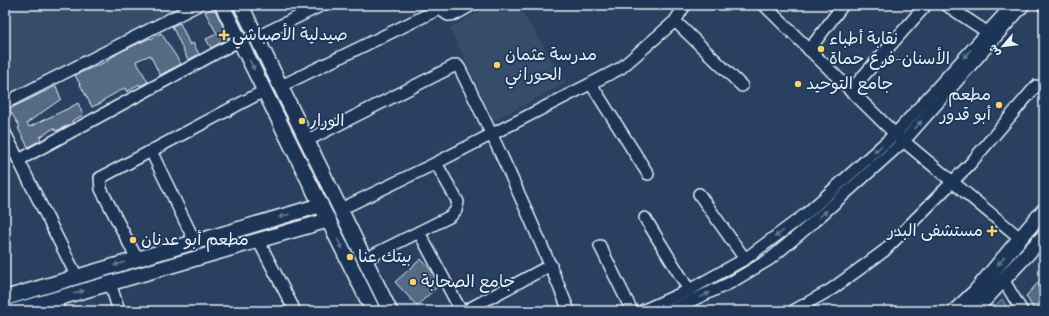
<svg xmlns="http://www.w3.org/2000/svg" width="1049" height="316" viewBox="0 0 1049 316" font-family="'Indie Flower','Playpen Sans Arabic',sans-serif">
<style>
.built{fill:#364d6b}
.grass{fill:url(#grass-tufts);stroke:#94a4b6}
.building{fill:#556a83;stroke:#e8f1f8}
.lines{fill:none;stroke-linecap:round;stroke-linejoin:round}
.minor-casing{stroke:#e8f1f8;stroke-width:14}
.major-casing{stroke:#e8f1f8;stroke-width:17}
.minor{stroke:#1d3557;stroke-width:11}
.major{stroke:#1d3557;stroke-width:14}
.oneway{fill:#64778f}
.poi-dot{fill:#ffd166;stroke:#1d3557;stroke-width:1.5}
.labels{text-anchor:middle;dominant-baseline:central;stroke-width:3.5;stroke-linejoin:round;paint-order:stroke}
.poi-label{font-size:17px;fill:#e8f1f8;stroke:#1d3557;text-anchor:start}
</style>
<defs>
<pattern id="grass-tufts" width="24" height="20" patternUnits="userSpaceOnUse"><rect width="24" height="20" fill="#415774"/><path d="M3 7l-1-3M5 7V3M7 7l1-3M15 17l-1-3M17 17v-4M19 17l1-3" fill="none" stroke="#5c7089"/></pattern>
</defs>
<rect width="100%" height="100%" fill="#294061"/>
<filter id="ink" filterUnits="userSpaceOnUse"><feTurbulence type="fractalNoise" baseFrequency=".025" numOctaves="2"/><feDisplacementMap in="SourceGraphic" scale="8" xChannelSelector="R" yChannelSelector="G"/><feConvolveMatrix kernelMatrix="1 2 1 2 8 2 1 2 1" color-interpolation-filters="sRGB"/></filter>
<g filter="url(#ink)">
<g class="built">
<path d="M5,5H174L176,9L5,96Z"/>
<path d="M492,5H518L566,83L494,121L450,28Z"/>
</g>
<path class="grass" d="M1002,299L1009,311H990Z"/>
<g class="building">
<path d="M214,8L229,38L211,48L206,39L217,34L205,12Z"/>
<path d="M180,23L190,45L193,43L199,54L188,60L172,26Z"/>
<path d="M161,33L181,64L160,75L150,55L136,61L148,82L140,86L139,84L127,92L125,88L103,100V102L92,107L75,75L110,60L109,59L120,52L150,38L151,39Z"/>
<path d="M56,86L61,99L27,123L29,127L69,108L78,103L83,115L72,121L73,123L56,131L54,128L40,137L41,140L28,147L18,128L20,127L9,109Z"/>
<path d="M421,259L432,271L439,285L417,306L395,282Z"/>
<path d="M1044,276V311H1035L1026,296Z"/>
</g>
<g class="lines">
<defs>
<g id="minor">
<path d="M437,5L439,9L448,15L456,14L472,5"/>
<path d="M764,5L895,134L1020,238"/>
<path d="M946,5L987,32"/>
<path d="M1043,5L1044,6"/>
<path d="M675,21L742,86"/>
<path d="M257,37L322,5"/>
<path d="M809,50L843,5"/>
<path d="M591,84L648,174"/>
<path d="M281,86L439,9"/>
<path d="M850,91L926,5"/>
<path d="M5,103L198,5"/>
<path d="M5,133L77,277"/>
<path d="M308,140L454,66L457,65L460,69C499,148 536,229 569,311"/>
<path d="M151,151L195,242"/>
<path d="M19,160L240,40"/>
<path d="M699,194L745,259"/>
<path d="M341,209L436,163L621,68L675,21L685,5"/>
<path d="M645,218L689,290"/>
<path d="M419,232L461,311"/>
<path d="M258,240L295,311"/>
<path d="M600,246L632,311"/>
<path d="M137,259L101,189L100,178L264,91"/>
<path d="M365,259L451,216L456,210L458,202L436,163"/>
<path d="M1004,281L1022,311"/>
<path d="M110,283L119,311"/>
<path d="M56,299L59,311"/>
<path d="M465,311L551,265"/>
<path d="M642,311L689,290L745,259L807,213L895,134L1012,5"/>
<path d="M669,311L730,283L770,259L809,226L904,141L1024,5"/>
<path d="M793,311L832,289L884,251L970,164L1036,86"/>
</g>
<g id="major">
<path d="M222,5L373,311"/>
<path d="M241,5L390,311"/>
<path d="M5,298L321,205"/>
<path d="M14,311L329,220"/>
<path d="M955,311L975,292L1044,210"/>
<path d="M974,311L1044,236"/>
</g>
</defs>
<use href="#minor" class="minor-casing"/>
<use href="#major" class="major-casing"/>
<use href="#minor" class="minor"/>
<use href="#major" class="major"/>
</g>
<defs><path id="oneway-solid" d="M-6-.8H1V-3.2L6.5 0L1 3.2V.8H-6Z"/></defs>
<g class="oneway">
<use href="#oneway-solid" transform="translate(967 54) rotate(132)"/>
<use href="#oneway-solid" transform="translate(252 65) rotate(64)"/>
<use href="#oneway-solid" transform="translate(918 125) rotate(-49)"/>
<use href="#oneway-solid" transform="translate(878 149) rotate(138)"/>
<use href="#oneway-solid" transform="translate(823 214) rotate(-41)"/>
<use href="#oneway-solid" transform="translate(284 216) rotate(164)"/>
<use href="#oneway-solid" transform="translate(779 234) rotate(144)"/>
<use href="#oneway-solid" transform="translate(340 244) rotate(64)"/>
<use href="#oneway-solid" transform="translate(1001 261) rotate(130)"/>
<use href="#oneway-solid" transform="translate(119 264) rotate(164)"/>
<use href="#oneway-solid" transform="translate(79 292) rotate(-16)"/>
<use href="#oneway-solid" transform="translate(705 295) rotate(-26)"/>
</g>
</g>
<g class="poi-dot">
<path d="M222 29h4v4h4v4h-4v4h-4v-4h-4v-4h4z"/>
<circle cx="821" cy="49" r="4"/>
<circle cx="497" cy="65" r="4"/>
<circle cx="798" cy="84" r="4"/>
<circle cx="999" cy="105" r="4"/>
<circle cx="302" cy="121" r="4"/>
<path d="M990 225h4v4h4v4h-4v4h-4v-4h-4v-4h4z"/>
<circle cx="133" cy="240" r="4"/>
<circle cx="350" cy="257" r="4"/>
<circle cx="413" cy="282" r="4"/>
</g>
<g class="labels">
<g class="poi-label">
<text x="232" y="35">صيدلية الأصباشي</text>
<text x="829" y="39">نقابة أطباء<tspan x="829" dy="20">الأسنان-فرع حماة</tspan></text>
<text x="505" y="55">مدرسة عثمان<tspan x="505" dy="20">الحوراني</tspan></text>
<text x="806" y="84">جامع التوحيد</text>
<text x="991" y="95" text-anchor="end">مطعم<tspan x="991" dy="20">أبو قدور</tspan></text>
<text x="310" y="121">الورار</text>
<text x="983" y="231" text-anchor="end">مستشفى البدر</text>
<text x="141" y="240">مطعم أبو عدنان</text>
<text x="358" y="257">بيتك عنا</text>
<text x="421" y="282">جامع الصحابة</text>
</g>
</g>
<rect width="1049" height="316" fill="none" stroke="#1d3557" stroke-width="20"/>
<rect x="10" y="10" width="1029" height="296" fill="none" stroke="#e8f1f8" stroke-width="1.5" filter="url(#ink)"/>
<g transform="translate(1003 46) rotate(242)" stroke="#1d3557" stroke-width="3" paint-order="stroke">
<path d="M0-3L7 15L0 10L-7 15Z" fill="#e8f1f8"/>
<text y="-6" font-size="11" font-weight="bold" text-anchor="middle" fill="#e8f1f8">ش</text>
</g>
</svg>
